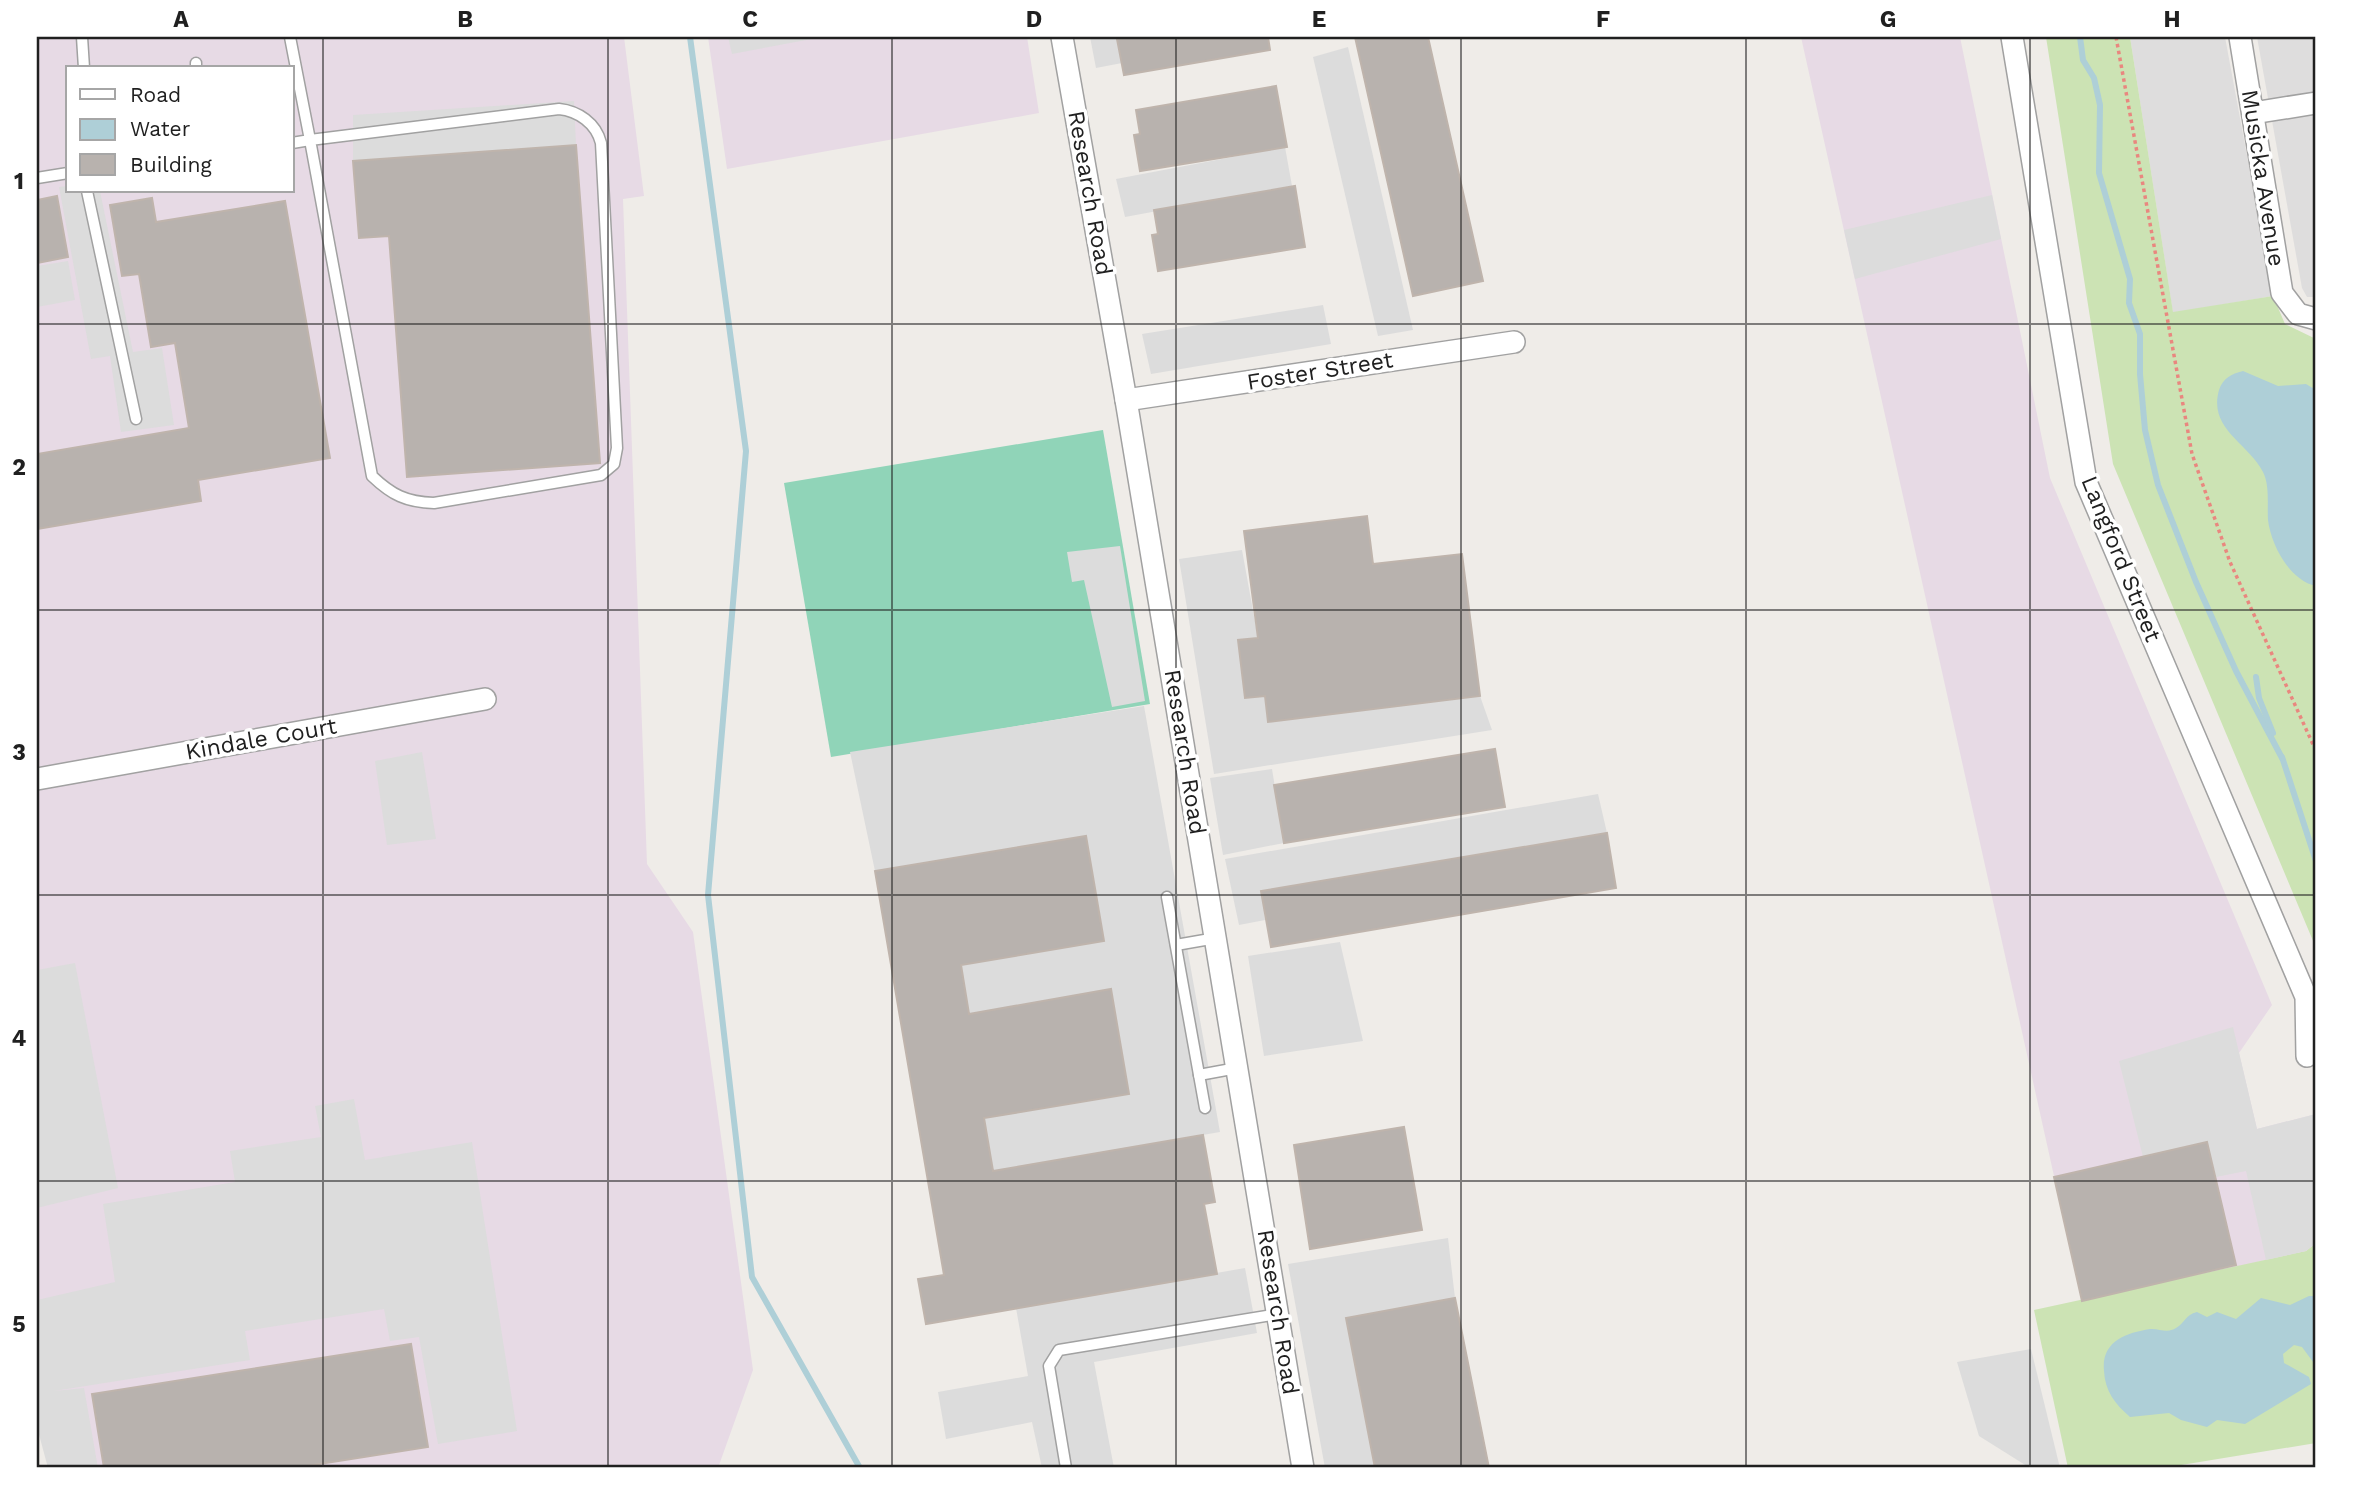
<svg xmlns="http://www.w3.org/2000/svg" width="2353" height="1505" viewBox="0 0 2353 1505" font-family="'Work Sans',sans-serif">
<style>
.residential{fill:#dedddd}
.industrial{fill:#e7dae5;fill-rule:evenodd}
.grass{fill:#cce3b4}
.pitch{fill:#90d4b8}
.parking{fill:#dcdcdc}
.water{fill:#aecfd7}
.lines{fill:none;stroke-linecap:round;stroke-linejoin:round}
.stream{stroke:#aecfd7;stroke-width:6}
.building{fill:#b8b2ae;stroke:#bfb4ac;stroke-width:2}
.service-casing{stroke:#a1a1a1;stroke-width:13}
.minor-casing{stroke:#a1a1a1;stroke-width:24}
.path{stroke:#e9877f;stroke-width:3.5;stroke-dasharray:3.5 3.5;stroke-linecap:butt}
.service{stroke:#fff;stroke-width:10}
.minor{stroke:#fff;stroke-width:21}
.grid{fill:none;stroke:#202020;stroke-width:2;stroke-opacity:0.55}
.labels{text-anchor:middle;dominant-baseline:central;stroke-width:7;stroke-linejoin:round;paint-order:stroke}
.street-label{font-size:23px;fill:#202020;stroke:#fff}
.neatline{fill:none;stroke:#202020;stroke-width:2.5}
.grid-label{font-size:23px;text-anchor:middle;font-weight:bold;fill:#202020}
</style>
<rect width="100%" height="100%" fill="#efece8"/>
<g class="residential">
<path d="M2130,37H2225L2273,296L2173,313Z"/>
<path d="M2257,37H2316V297H2307L2302,288Z"/>
</g>
<g class="industrial">
<path d="M37,37H624L644,196L623,199L647,864L693,932L753,1370L718,1468H65L37,1339ZM68,68H292V191H68Z"/>
<path d="M708,37H1027L1039,113L727,169Z"/>
<path d="M1801,37H1960L2050,478L2272,1005L2239,1053L2257,1129L2316,1114V1243L2306,1251L2082,1302Z"/>
</g>
<g class="grass">
<path d="M2046,37H2130L2173,312L2273,296L2285,324L2316,339V948L2113,464Z"/>
<path d="M2316,1243V1443L2163,1468H2068L2034,1310L2306,1251Z"/>
</g>
<path class="pitch" d="M1103,430L1150,704L831,757L784,483Z"/>
<g class="parking">
<path d="M728,37H817V38L732,54Z"/>
<path d="M1090,37H1123L1117,39L1122,63L1096,68Z"/>
<path d="M1348,47L1413,330L1378,336L1313,57Z"/>
<path d="M574,101L576,145L353,161V115Z"/>
<path d="M1285,147L1292,186L1125,217L1116,179Z"/>
<path d="M68,186V191H100L133,352L162,348L174,425L121,432L110,356L91,359L59,187Z"/>
<path d="M1992,195L2001,239L1855,279L1844,230Z"/>
<path d="M68,261L75,300L37,307V266Z"/>
<path d="M1323,305L1331,344L1151,374L1142,334Z"/>
<path d="M1120,546L1145,701L1112,707L1084,580L1072,582L1067,552Z"/>
<path d="M1242,550L1258,638L1238,641L1245,698L1265,696L1268,721L1480,696L1492,730L1214,774L1179,559Z"/>
<path d="M1144,706L1220,1132L993,1171L984,1118L1129,1094L1111,990L969,1014L961,965L875,871L850,752Z"/>
<path d="M422,752L436,839L387,845L375,761Z"/>
<path d="M1272,769L1284,843L1223,855L1210,778Z"/>
<path d="M1598,794L1607,833L1262,891L1265,920L1239,925L1225,859Z"/>
<path d="M1340,942L1363,1041L1264,1056L1248,956Z"/>
<path d="M75,963L118,1188L37,1208V970Z"/>
<path d="M2233,1027L2257,1129L2316,1114V1243L2306,1251L2266,1260L2246,1171L2216,1177L2207,1142L2143,1157L2119,1061Z"/>
<path d="M354,1099L365,1160L472,1142L517,1431L438,1444L419,1337L390,1341L384,1309L245,1331L250,1360L54,1391L84,1388L98,1468H48L37,1427V1300L115,1282L103,1204L235,1182L230,1151L321,1137L315,1106Z"/>
<path d="M1448,1238L1455,1298L1346,1319L1375,1468H1325L1288,1264Z"/>
<path d="M1245,1268L1257,1333L1094,1362L1114,1468H1042L1032,1422L946,1439L938,1392L1028,1376L1016,1308Z"/>
<path d="M2031,1349L2060,1468H2030L1979,1436L1957,1362Z"/>
</g>
<g class="water">
<path d="M2243,371L2278,386L2306,384L2316,390V586C2290,581 2271,545 2268,520C2267,505 2270,486 2263,472C2248,443 2208,429 2219,390C2223,378 2231,374 2243,371Z"/>
<path d="M2309,1296H2316V1366L2302,1347L2294,1345L2283,1354L2284,1363L2309,1377L2311,1384L2245,1424L2217,1420L2207,1427L2181,1420L2169,1413L2130,1417C2115,1404 2105,1391 2104,1371C2101,1342 2125,1333 2150,1329C2159,1328 2167,1334 2176,1328C2185,1323 2185,1315 2197,1312L2207,1317L2217,1312L2236,1319L2261,1298L2290,1305Z"/>
</g>
<g class="lines">
<g class="stream">
<path d="M690,37L746,451L708,895L752,1277L860,1468"/>
<path d="M2080,37L2083,60L2094,78L2100,105L2099,173L2130,279L2129,303L2140,334V374L2145,430L2158,485L2196,582L2236,671L2282,758"/>
<path d="M2256,677L2259,698L2273,733"/>
<path d="M2282,757L2316,861"/>
</g>
</g>
<g class="building">
<path d="M1128,37H1268L1270,50L1124,75L1117,39Z"/>
<path d="M1355,37H1428L1483,281L1413,296Z"/>
<path d="M1276,86L1287,147L1140,171L1134,135L1140,134L1136,110Z"/>
<path d="M576,145L600,463L407,477L389,236L359,238L353,161Z"/>
<path d="M1295,186L1305,247L1158,271L1152,235L1158,234L1154,210Z"/>
<path d="M57,196L68,257L37,263V200Z"/>
<path d="M152,198L156,222L285,201L330,458L198,480L201,501L37,529V454L189,428L175,343L151,347L139,274L122,276L110,205Z"/>
<path d="M1367,516L1373,564L1462,554L1480,696L1268,722L1265,696L1245,698L1238,640L1258,638L1244,531Z"/>
<path d="M1495,749L1505,807L1284,843L1274,785Z"/>
<path d="M1607,833L1616,888L1271,947L1261,891Z"/>
<path d="M1086,836L1104,941L961,965L969,1014L1111,989L1129,1094L984,1118L993,1171L1203,1135L1215,1202L1204,1204L1217,1274L926,1324L918,1279L944,1275L875,871Z"/>
<path d="M1404,1127L1422,1230L1310,1249L1294,1145Z"/>
<path d="M2207,1142L2236,1265L2082,1301L2054,1177Z"/>
<path d="M1455,1298L1489,1468H1375L1346,1318Z"/>
<path d="M411,1344L428,1447L294,1468H104L92,1394Z"/>
</g>
<g class="lines">
<defs>
<g id="service">
<path d="M82,37L84,68"/>
<path d="M290,37L310,140L292,143"/>
<path d="M196,63V68"/>
<path d="M559,109C578,111 596,123 601,143L617,448L614,464L601,475L434,503C406,502 392,495 372,476L310,140Z"/>
<path d="M37,178L68,173"/>
<path d="M87,191L136,419"/>
<path d="M1167,897L1205,1108"/>
<path d="M1176,945L1216,938"/>
<path d="M1199,1075L1237,1068"/>
<path d="M1066,1468L1049,1366L1059,1350L1278,1314"/>
</g>
<g id="minor">
<path d="M1062,37L1126,400L1303,1468"/>
<path d="M2012,37L2086,482L2306,997L2307,1056"/>
<path d="M2240,37L2282,293L2298,314L2316,319"/>
<path d="M2253,113L2316,103"/>
<path d="M1126,400L1514,342"/>
<path d="M37,779L485,699"/>
</g>
</defs>
<use href="#service" class="service-casing"/>
<use href="#minor" class="minor-casing"/>
<path class="path" d="M2116,37L2192,454L2230,562L2316,751"/>
<use href="#service" class="service"/>
<use href="#minor" class="minor"/>
</g>
<path class="grid" d="M323,37V1468M608,37V1468M892,37V1468M1176,37V1468M1461,37V1468M1746,37V1468M2030,37V1468M37,324H2316M37,610H2316M37,895H2316M37,1181H2316"/>
<g class="labels">
<g class="street-label">
<text transform="translate(2263 178) rotate(81)">Musicka Avenue</text>
<text transform="translate(1090 193) rotate(80)">Research Road</text>
<text transform="translate(1320 371) rotate(-9)">Foster Street</text>
<text transform="translate(2121 559) rotate(68)">Langford Street</text>
<text transform="translate(261 739) rotate(-10)">Kindale Court</text>
<text transform="translate(1185 752) rotate(81)">Research Road</text>
<text transform="translate(1278 1312) rotate(81)">Research Road</text>
</g>
</g>
<rect width="2353" height="1505" fill="none" stroke="#ffffff" stroke-width="77"/>
<rect x="66" y="66" width="228" height="126" fill="#ffffff" stroke="#a6a6a6" stroke-width="2"/>
<rect x="80" y="89" width="35" height="10" fill="#ffffff" stroke="#a6a6a6" stroke-width="2"/>
<text x="130" y="102" font-size="21" fill="#202020">Road</text>
<rect x="80" y="119" width="35" height="21" fill="#aecfd7" stroke="#a6a6a6" stroke-width="2"/>
<text x="130" y="136" font-size="21" fill="#202020">Water</text>
<rect x="80" y="154" width="35" height="21" fill="#b8b2ae" stroke="#a6a6a6" stroke-width="2"/>
<text x="130" y="172" font-size="21" fill="#202020">Building</text>
<rect x="38" y="38" width="2276" height="1428" class="neatline"/>
<g class="grid-label">
<text x="181" y="27">A</text>
<text x="465" y="27">B</text>
<text x="750" y="27">C</text>
<text x="1034" y="27">D</text>
<text x="1319" y="27">E</text>
<text x="1603" y="27">F</text>
<text x="1888" y="27">G</text>
<text x="2172" y="27">H</text>
<text x="19" y="189">1</text>
<text x="19" y="475">2</text>
<text x="19" y="760">3</text>
<text x="19" y="1046">4</text>
<text x="19" y="1332">5</text>
</g>
</svg>
